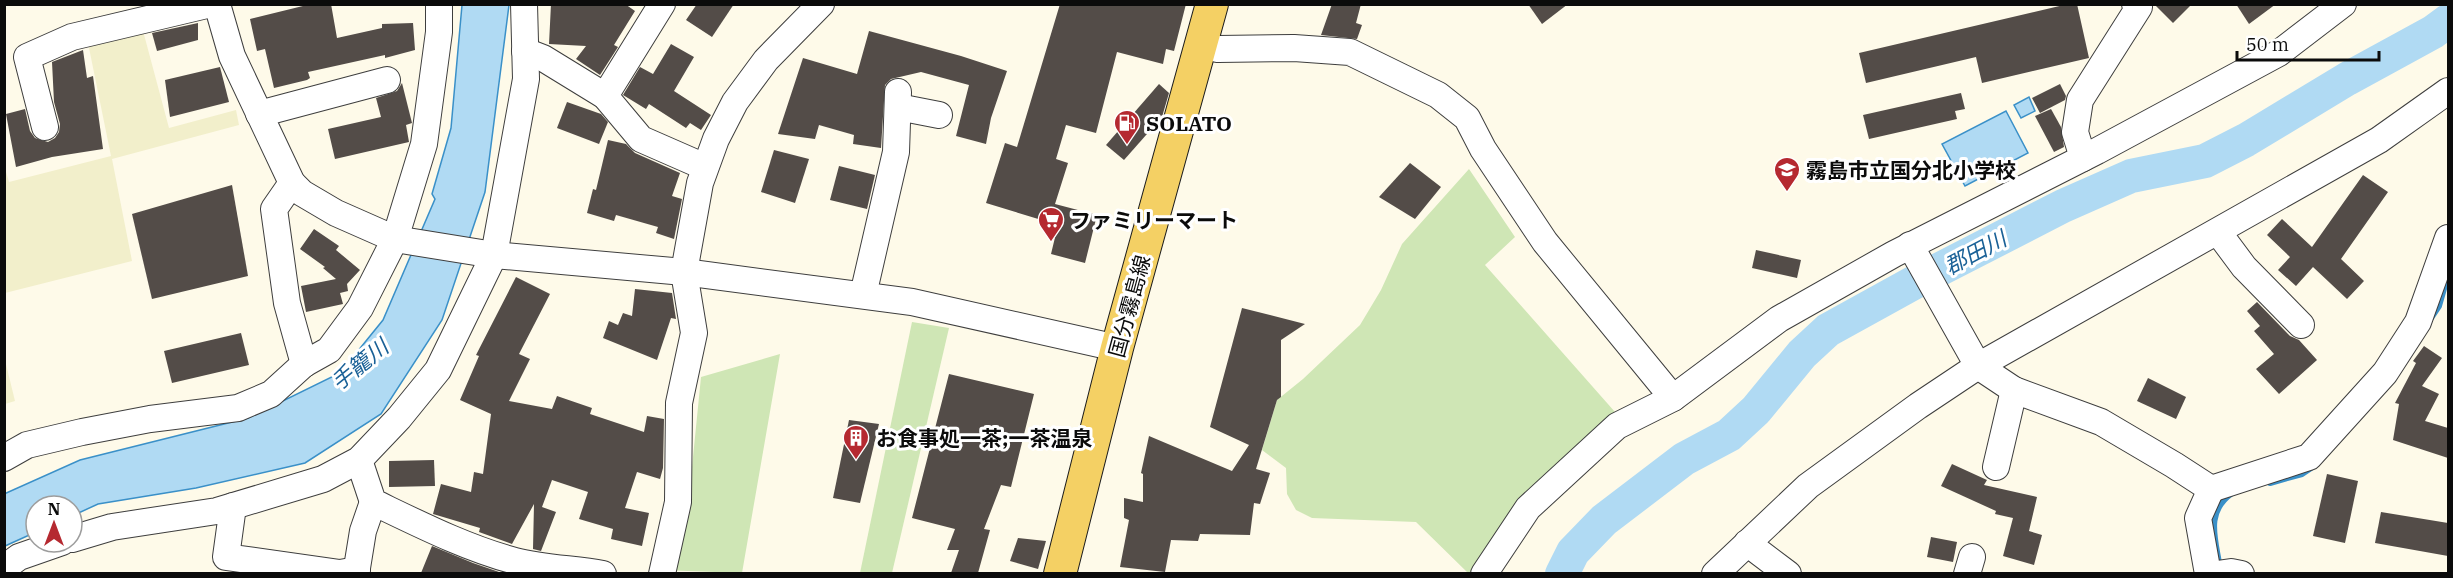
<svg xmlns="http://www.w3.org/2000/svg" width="2453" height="578" viewBox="0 0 2453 578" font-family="'IBM Plex Serif','Noto Sans JP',serif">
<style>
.farmland{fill:#f2efcb}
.green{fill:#cfe6b5}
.water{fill:#b0daf3;stroke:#3a90c8;stroke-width:1.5}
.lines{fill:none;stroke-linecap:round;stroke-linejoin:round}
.stream{stroke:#3a90c8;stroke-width:6}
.river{stroke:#b0daf3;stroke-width:34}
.building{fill:#534c48}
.minor-casing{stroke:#3e3e3e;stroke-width:28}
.major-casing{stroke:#1c1c1c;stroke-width:34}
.minor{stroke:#fff;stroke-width:26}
.major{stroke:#f4d064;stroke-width:32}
.labels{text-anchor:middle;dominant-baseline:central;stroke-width:6;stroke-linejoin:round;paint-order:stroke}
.poi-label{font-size:21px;font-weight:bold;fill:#0b0b0b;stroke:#fff;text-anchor:start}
.street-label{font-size:21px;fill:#0b0b0b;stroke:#fff}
.water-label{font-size:22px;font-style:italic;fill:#1a6197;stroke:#fff}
</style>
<rect width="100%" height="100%" fill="#fefae9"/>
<g class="farmland">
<path d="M142,27L169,128L236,110L239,125L112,159L132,261L5,293L4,165L9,182L111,156L88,43Z"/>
<path d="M4,356L15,401L5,404H4Z"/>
</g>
<g class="green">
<path d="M1469,169L1515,237L1485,265L1615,412L1518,502L1472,573H1468L1416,522L1312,518L1296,510L1287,494L1286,468L1262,450L1277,400L1303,379L1360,325L1381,290L1402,244Z"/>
<path d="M912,322L949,328L892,573H860Z"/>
<path d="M780,354L742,573L661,570L688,507L701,377Z"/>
</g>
<g class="water">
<path d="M462,5H509L485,192L442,320L381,414L305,463L196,488L98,504L72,516V506H36V532L5,546L4,494L80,460L248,418L340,373L383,320L435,199L432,194L451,128Z"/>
<path d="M2029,97L2035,111L2021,118L2014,105Z"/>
<path d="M2006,111L2028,153L1965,186L1942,144Z"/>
</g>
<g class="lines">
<g class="stream">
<path d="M2431,318L2439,306L2448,275"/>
<path d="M2270,483L2302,474L2311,468"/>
<path d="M2220,569C2216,540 2204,513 2232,493"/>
</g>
<path class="river" d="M1562,574L1573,552L1604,520L1684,459L1729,435L1756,410L1802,354L1828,330L1915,282L2063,206L2131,176L2205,161L2246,140L2347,79L2433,32L2448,21"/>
</g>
<g class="building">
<path d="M311,4H331L337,38L382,28V24L413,23L415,50L385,58V55L308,72L310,78L307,80L274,88L265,49L257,51L250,19Z"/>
<path d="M551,4H625L635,11L614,45L618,47L600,75L576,59L586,46L549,44Z"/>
<path d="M697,4H734L712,37L686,20Z"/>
<path d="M1060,4H1186L1174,51L1166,49L1163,64L1117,52L1096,133L1066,125L1056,159L1068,163L1055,204L1097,215L1085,263L1051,254L1058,225L986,203L1005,143L1017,147Z"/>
<path d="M1332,4H1361L1356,23L1362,25L1357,39L1321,35Z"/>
<path d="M1528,4H1568L1542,24Z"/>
<path d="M2068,4H2077L2089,58L1982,83L1976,57L1866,83L1859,53Z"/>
<path d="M2154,4H2192L2173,23Z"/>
<path d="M2236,4H2276L2249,24Z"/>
<path d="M198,23V40L157,51L152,33Z"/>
<path d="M869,31L961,56L1007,71L991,118L986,144L956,136L969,85L921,72L891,79L885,85L881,148L853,144L854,135L819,125L815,139L778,134L803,58L857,74Z"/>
<path d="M671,44L694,57L674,91L711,115L701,130L690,123L686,128L649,104L646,109L623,95L640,67L653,74Z"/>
<path d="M83,50L87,78L93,76L103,149L52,157L16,167L6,114L25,109L30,131L35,138L48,142L55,138L59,132L60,124L54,102L52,62Z"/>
<path d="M220,67L229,102L170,117L165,80Z"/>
<path d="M402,83L412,123L406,125L409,142L335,159L328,129L381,117L376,98L397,91Z"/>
<path d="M1159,84L1169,93L1162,117L1124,160L1106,145Z"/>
<path d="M2060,84L2066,96L2065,100L2040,113L2032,98Z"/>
<path d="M1961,93L1965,109L1955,111L1957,119L1869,139L1863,115Z"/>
<path d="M567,102L601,114L608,122L599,144L557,128Z"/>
<path d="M2051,109L2061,127L2064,147L2054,152L2035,116Z"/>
<path d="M608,140L626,144L635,153L680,173L672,196L682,199L674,239L656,233L658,227L616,215L614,221L587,213L593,189L596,190Z"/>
<path d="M774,150L809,159L795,203L761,192Z"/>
<path d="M1410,163L1441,187L1415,219L1379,197Z"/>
<path d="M839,166L875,175L867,209L830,200Z"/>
<path d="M2363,175L2388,192L2341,259L2364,281L2347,299L2313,267L2296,286L2278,270L2290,257L2267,235L2282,219L2312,247Z"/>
<path d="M232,185L248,276L152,299L132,214Z"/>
<path d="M314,229L339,246L336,250L360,270L347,284L348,291L340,293L343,304L306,312L301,286L336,279L323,268L325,267L300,249Z"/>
<path d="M1756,250L1801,260L1797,278L1752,268Z"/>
<path d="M516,277L550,294L519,354L530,359L509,401L552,409L557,396L592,408L590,414L644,432L647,416L664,419L663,468L660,479L637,472L625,508L649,513L642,546L611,539L613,529L579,519L588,492L552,480L542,507L556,512L541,551L533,549L534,504L512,544L479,532L480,528L433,514L441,484L471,492L474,472L483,474L491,414L460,400L479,356L476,355Z"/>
<path d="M635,289L672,293L676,319L671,318L657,360L603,338L609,321L618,325L623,313L632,316Z"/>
<path d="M2257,302L2290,336L2299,340L2317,360L2279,394L2256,369L2274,354L2254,331L2260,326L2247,311Z"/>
<path d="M1242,308L1305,324L1281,340V397L1277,400L1256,469L1270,473L1260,504L1254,503L1250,535L1200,534L1198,541L1171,540L1165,572L1120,567L1129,520L1124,518V498L1143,502V474L1141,473L1149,436L1232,471L1249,445L1210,427Z"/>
<path d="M241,333L249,365L172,383L164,351Z"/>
<path d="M2424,346L2442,358L2422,386L2439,394L2425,421L2448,428V458L2393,440L2399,404L2395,403L2416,363L2413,361Z"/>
<path d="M949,374L1034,394L1011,487L1001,485L984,529L990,530L978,573H951L959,550H947L955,529L912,518Z"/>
<path d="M2148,378L2186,397L2176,419L2137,401Z"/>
<path d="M849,420L879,424L860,503L833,498Z"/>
<path d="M434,460L435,486L389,487V461Z"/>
<path d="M1952,464L1987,480L1984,485L2037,497L2029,531L2042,535L2034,565L2003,556L2013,518L1995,514L1996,511L1941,486Z"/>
<path d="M2327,474L2358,481L2345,543L2313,536Z"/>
<path d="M2381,512L2448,523V556L2375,543Z"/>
<path d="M1931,537L1957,542L1953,562L1927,557Z"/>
<path d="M1018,538L1046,541L1038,569L1010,561Z"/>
<path d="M432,546L473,563L502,573H421Z"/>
</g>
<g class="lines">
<defs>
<g id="minor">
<path d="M217,4L232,56L292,183L302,193L336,213L395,239L494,255L684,272L912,302L1117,348"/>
<path d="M1201,45L1218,49L1294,48L1350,52L1438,95L1467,118L1483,149L1545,242L1673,398"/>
<path d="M525,51L543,58L605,96L641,139L705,167"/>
<path d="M605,96L662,4"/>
<path d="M898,107L939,115"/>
<path d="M259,114L387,80"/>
<path d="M45,127L27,57L72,37L211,4"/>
<path d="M2083,158L2075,132L2080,100L2139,7L2135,4"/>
<path d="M292,183L274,209L287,303L304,364"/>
<path d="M2218,232L2244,267L2301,325"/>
<path d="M1910,245L1978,366L2014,390L2101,422L2174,465L2211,489L2198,518L2208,574"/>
<path d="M863,295L896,152L898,92"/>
<path d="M4,458L27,445L82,432L150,419L238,408L271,394L304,364L329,350L360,308L395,239L424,144L439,32V4"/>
<path d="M359,460L373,502C419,524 466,548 515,561C543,568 574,569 603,574"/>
<path d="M1996,467L2014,390"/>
<path d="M2211,489L2309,457L2385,373L2418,322L2448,238"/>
<path d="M233,506L226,557L340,573L357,570"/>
<path d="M72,539L112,527L217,511L323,479L359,460L399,418L438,370L494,255L526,79L524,4"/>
<path d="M1747,543L1788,574"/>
<path d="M4,568L19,557L62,542"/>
<path d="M356,574L363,531L373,502"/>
<path d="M662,574L678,502L679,403L694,333L684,272L700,183L716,139L735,102L766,60L821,4"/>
<path d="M1484,574L1528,508L1617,426L1673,398L1779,319L1894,254L2097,151L2279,53L2343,4"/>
<path d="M1715,574L1808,486L1918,406L1978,366L2379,140L2448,91"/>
<path d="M1967,574L1972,557"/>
<path d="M2217,574L2231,572L2241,574"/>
</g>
<path id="major" d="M1060,574L1117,348L1212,4"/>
</defs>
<use href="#minor" class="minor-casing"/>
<use href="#major" class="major-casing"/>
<use href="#minor" class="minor"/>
<use href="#major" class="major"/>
</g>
<defs>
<symbol id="fuel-pin" viewBox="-11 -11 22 30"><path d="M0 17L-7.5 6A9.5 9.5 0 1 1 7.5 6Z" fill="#b52930" stroke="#fff"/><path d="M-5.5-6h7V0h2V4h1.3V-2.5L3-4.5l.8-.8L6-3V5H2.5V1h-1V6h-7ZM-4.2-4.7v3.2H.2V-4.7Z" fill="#fff"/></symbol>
<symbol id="school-pin" viewBox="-11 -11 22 30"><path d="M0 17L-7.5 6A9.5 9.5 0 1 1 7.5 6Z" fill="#b52930" stroke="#fff"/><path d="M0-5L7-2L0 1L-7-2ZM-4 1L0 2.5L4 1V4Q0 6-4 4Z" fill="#fff"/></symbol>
<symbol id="supermarket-pin" viewBox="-11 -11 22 30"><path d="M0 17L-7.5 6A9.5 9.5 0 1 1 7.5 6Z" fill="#b52930" stroke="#fff"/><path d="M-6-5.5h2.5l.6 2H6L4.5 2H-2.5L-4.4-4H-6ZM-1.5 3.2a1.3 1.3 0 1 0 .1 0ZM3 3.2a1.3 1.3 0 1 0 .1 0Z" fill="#fff"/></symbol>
<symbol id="building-pin" viewBox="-11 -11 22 30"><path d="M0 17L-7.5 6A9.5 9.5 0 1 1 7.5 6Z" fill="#b52930" stroke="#fff"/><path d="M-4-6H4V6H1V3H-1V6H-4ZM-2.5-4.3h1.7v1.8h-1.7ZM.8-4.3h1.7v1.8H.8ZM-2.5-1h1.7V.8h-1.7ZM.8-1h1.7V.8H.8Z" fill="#fff"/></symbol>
</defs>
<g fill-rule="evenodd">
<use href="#fuel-pin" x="1112" y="108" width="30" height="40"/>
<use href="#school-pin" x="1772" y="155" width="30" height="40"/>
<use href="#supermarket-pin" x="1036" y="205" width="30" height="40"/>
<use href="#building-pin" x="841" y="423" width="30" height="40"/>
</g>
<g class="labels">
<g class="poi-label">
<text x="1146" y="123">SOLATO</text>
<text x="1806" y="170">霧島市立国分北小学校</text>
<text x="1070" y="220">ファミリーマート</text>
<text x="876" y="438">お食事処一茶;一茶温泉</text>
</g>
<g class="street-label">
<text transform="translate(1129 306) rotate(-75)">国分霧島線</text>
</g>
<g class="water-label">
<text transform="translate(1975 252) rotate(-28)">郡田川</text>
<text transform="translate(359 364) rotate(-39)">手籠川</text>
</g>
</g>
<rect width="2453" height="578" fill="none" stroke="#0b0b0b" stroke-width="12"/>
<g transform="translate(54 524)"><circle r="28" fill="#ffffff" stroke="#9d9d9d" stroke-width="1.5"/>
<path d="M0-4.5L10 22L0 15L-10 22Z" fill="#b52930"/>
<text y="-9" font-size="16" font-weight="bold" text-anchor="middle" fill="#0b0b0b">N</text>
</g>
<path d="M2237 51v9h142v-9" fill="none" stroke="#0b0b0b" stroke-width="3"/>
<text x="2246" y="51" font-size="18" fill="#0b0b0b" stroke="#ffffff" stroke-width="4.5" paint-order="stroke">50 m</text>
</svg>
